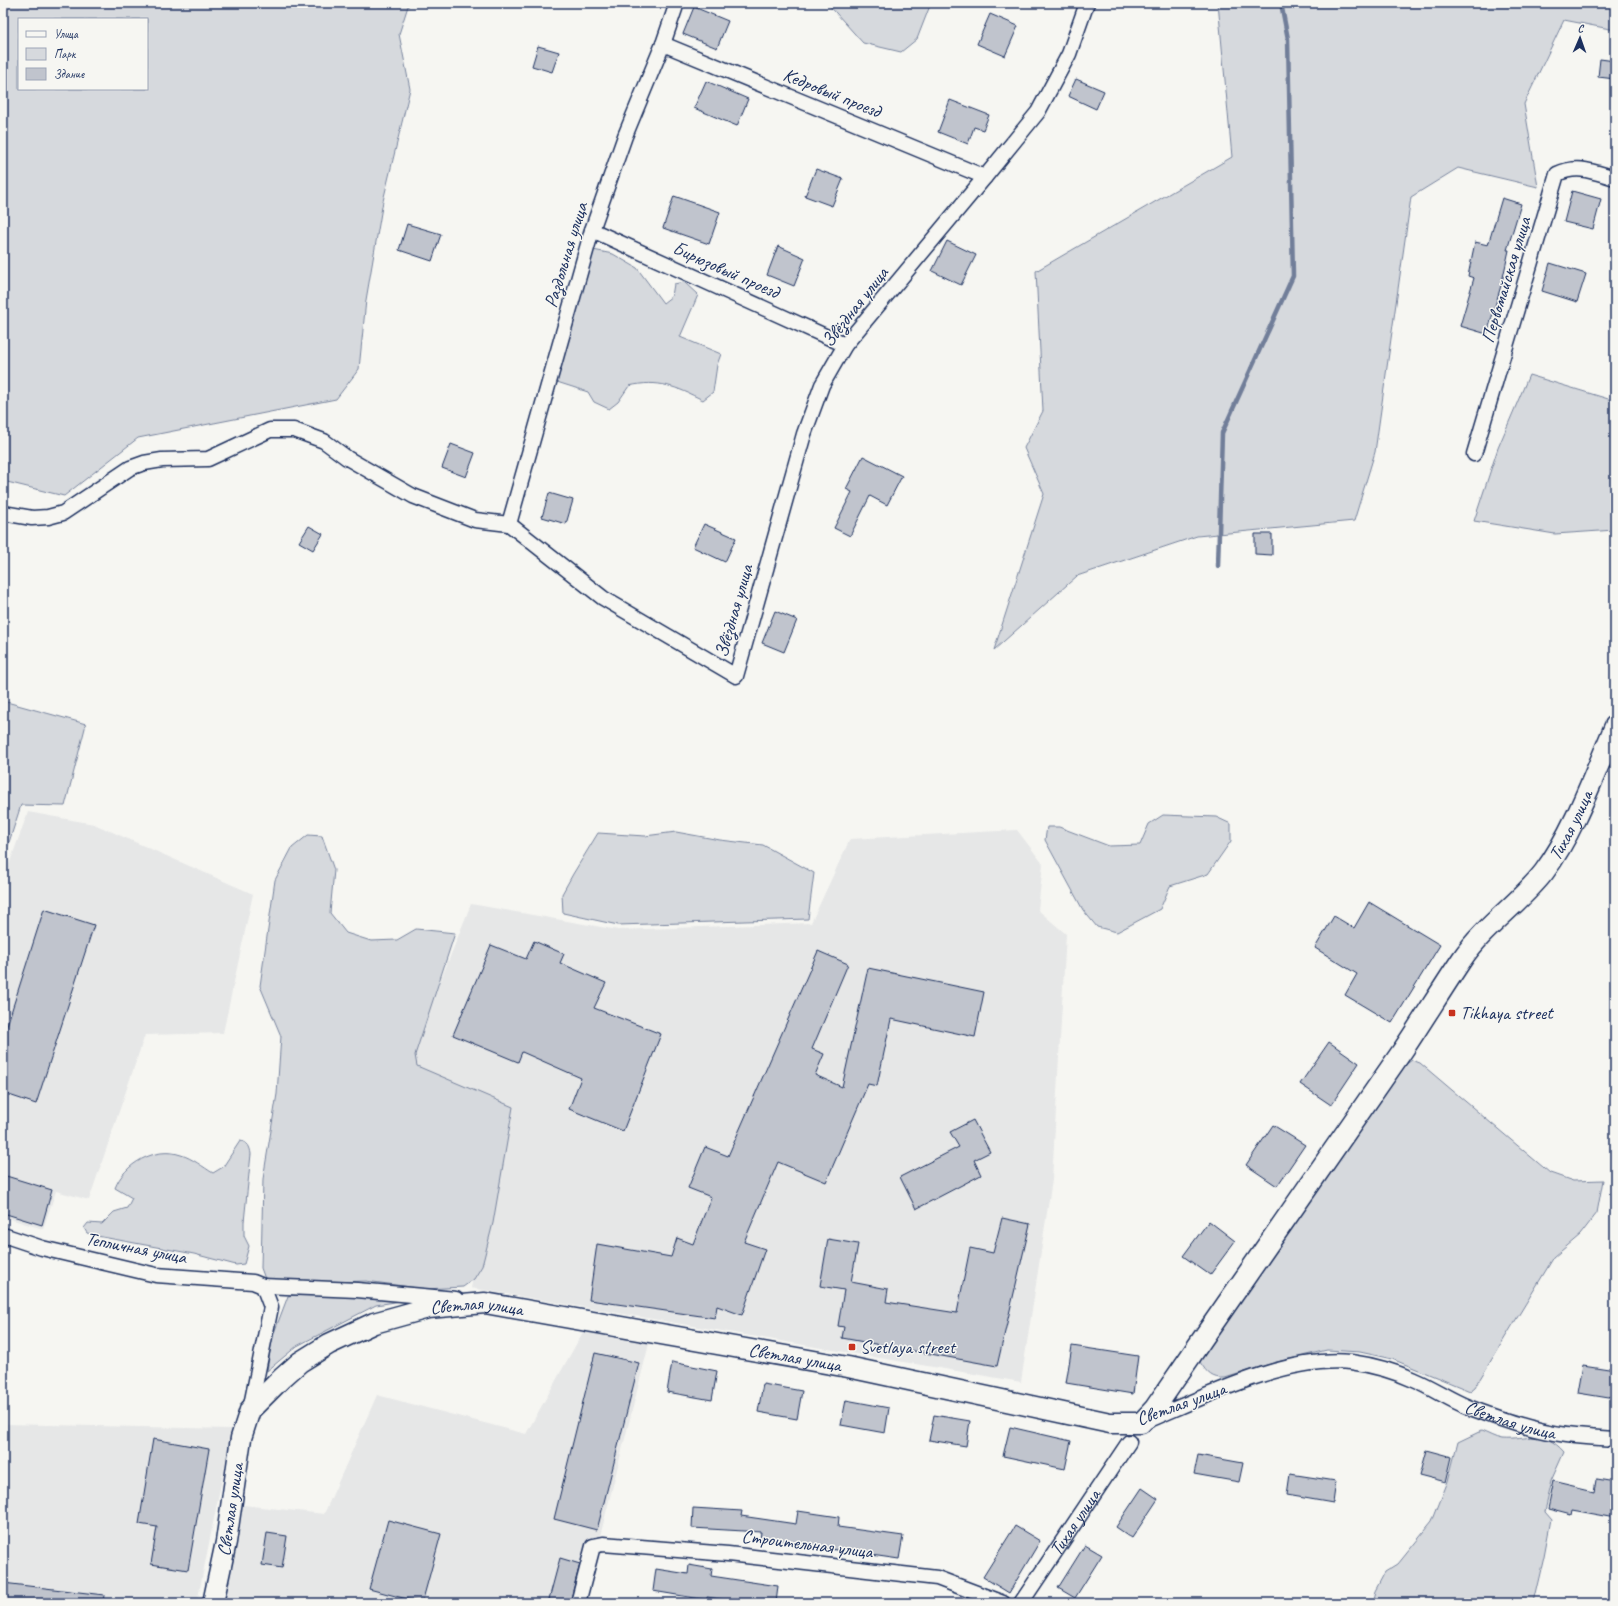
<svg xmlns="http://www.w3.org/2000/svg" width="1618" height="1606" viewBox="0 0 1618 1606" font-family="Caveat,sans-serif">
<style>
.built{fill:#e6e7e7}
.green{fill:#d6d9dd;stroke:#78849e;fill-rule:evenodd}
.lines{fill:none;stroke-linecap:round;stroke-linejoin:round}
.stream{stroke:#717e99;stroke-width:4.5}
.building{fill:#c0c4cd;stroke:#1b2f5e}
.street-casing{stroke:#1b2f5e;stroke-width:17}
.secondary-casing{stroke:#1b2f5e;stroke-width:23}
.street{stroke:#f6f6f2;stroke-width:14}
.secondary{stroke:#f6f6f2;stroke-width:20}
.poi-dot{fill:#c8321e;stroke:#f6f6f2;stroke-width:1.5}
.labels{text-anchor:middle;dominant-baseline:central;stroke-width:3;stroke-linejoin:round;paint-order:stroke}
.street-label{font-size:19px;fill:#1b2f5e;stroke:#f6f6f2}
.poi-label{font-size:19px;fill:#1b2f5e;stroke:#f6f6f2;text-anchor:start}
</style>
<rect width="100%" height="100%" fill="#f6f6f2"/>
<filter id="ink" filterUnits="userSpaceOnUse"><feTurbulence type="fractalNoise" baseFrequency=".025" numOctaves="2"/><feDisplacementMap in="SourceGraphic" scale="8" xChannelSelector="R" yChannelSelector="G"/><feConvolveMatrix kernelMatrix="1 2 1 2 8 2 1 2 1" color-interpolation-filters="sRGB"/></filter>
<g filter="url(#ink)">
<g class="built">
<path d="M28,812L94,824L253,894L223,1033L145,1035L89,1200L56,1191L43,1229L3,1217V881Z"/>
<path d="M1017,830L1043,864L1038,910L1066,934L1052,1180L1021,1382L471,1288L504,1110L406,1067L471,904L618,930L811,923L850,839Z"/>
<path d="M583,1332L650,1340L583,1603H223L243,1505L324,1514L377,1395L526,1434Z"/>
<path d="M3,1424L232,1429L197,1603H3Z"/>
</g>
<g class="green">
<path d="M8,3H409L399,34L410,89L383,201L366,300L359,369L336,399L138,438L64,496L3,481V20ZM19,19H147V89H19Z"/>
<path d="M827,3H931L917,39L901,52L863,43Z"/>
<path d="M1218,3H1615V30L1564,20L1524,104L1538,187L1458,168L1411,197L1375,452L1354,521L1197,536L1077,576L994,650L1044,494L1024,448L1043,411L1036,271L1232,157Z"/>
<path d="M593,250L613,254L637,268L663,303L672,296L674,284L684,282L698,295L680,337L721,354L717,365L713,392L703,400C676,387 659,379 629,386L618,402L609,409L594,402L588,392L557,382Z"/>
<path d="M1529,375L1615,401V530L1555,534L1474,521L1498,448Z"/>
<path d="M3,701L86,724L65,806L21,805L3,861Z"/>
<path d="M1163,815L1216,817L1231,824V841L1208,874L1170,886L1160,909L1117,932L1097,927L1083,910L1045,840L1047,827H1059L1109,846L1140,845L1149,824Z"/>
<path d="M676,832L720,840L763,845L814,873L808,919L618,925L563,913L562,894L573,874L598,833L645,836Z"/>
<path d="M308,835L322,836L334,870L330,913L346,933L371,941L397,940L416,929L455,933L415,1055L417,1066L513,1107L493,1223L482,1266L474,1279L463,1287L425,1289L366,1281L278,1284L265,1279L261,1268L263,1179L277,1094L281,1036L260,986L275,880L292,848Z"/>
<path d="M1412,1060L1420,1063L1550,1173L1573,1181L1603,1180L1597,1213L1580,1235L1554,1257L1475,1387L1470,1391L1392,1359L1360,1352L1327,1350L1273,1363L1225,1378C1212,1379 1207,1373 1200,1362L1202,1354L1402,1067Z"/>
<path d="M240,1141C248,1142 250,1147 251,1154L244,1222V1236L249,1246L244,1264L236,1265L194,1254L97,1236L87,1233L84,1228L88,1223L102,1224L114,1212L127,1208L132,1198L115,1188C124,1164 155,1146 181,1155C192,1158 203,1167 213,1173L223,1167Z"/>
<path d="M308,1293L401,1301L376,1305L297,1346L267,1371L272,1338L288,1296Z"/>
<path d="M1481,1431C1487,1433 1495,1438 1502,1439C1528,1441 1543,1428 1564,1452L1551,1481L1544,1511L1551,1519L1544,1556L1533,1603H1372L1375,1591L1385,1572L1398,1564L1432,1522L1448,1481L1458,1442Z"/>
</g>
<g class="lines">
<path class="stream" d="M1218,566L1222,433L1293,276L1288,39L1281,3"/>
</g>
<g class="building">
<path d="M694,7L728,21L717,48L683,34Z"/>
<path d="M990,14L1018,26L1005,56L977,44Z"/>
<path d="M538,46L559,52L552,72L532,66Z"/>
<path d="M1600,59L1615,61V79L1598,77Z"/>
<path d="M1076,79L1104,91L1096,109L1068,96Z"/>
<path d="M706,81L748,99L737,126L694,108Z"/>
<path d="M950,100L989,115L983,130L974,127L968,144L938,132Z"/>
<path d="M816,169L843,179L832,206L805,196Z"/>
<path d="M1572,191L1601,199L1593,229L1564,222Z"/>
<path d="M674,196L720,212L709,244L663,228Z"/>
<path d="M1502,198L1521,204L1507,250H1509L1502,282L1487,334L1460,326L1474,278L1468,276L1475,242L1488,245Z"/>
<path d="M407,224L441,234L432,261L399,250Z"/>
<path d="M947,241L976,255L961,285L932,271Z"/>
<path d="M778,246L805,258L794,286L767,275Z"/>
<path d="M1550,263L1586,274L1577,302L1542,291Z"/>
<path d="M451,444L475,453L466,477L442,468Z"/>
<path d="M863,456L902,476L887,505L870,496L850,536L834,528L852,492L846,489Z"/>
<path d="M549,493L573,500L566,524L542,517Z"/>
<path d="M704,524L736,538L725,562L693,547Z"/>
<path d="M309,526L323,534L313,550L299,542Z"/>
<path d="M1255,534H1272V555L1255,554Z"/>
<path d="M775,611L797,620L784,652L762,643Z"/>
<path d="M1369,902L1440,945L1392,1023L1345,995L1357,974L1315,948L1334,916L1354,928Z"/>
<path d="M44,909L94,925L36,1104L3,1093V1038Z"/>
<path d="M534,941L564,954L560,963L606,983L594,1008L661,1034L623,1131L569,1109L581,1078L522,1052L518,1062L453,1035L491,945L526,959Z"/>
<path d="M818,951L848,964L812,1049L824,1054L815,1075L842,1087L868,968L984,992L975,1037L891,1019L877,1086L868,1084L826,1182L778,1162L744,1242L765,1249L742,1315L717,1306L715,1318L589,1300L597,1244L671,1257L677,1238L693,1244L711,1197L688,1188L705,1147L728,1156Z"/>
<path d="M1329,1042L1359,1063L1331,1105L1300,1084Z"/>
<path d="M973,1120L990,1152L974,1160L981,1175L916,1209L900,1177L959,1147L950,1132Z"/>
<path d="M1273,1125L1305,1145L1277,1186L1246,1165Z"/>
<path d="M3,1175L52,1190L42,1225L3,1213Z"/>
<path d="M1002,1218L1030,1224L997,1366L842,1338L844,1327L838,1326L844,1290L820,1286L828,1239L858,1244L851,1282L888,1289L886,1302L957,1313L970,1248L993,1253Z"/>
<path d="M1209,1221L1235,1241L1210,1275L1183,1256Z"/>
<path d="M1072,1346L1138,1356L1133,1394L1066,1383Z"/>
<path d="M595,1353L639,1363L597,1530L554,1519Z"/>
<path d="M672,1362L717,1371L712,1400L667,1392Z"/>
<path d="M1583,1365L1615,1370V1399L1578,1393Z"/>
<path d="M763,1384L802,1391L797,1419L758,1412Z"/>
<path d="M846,1400L889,1408L885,1433L841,1425Z"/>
<path d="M934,1415L970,1421L966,1446L929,1440Z"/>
<path d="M1010,1427L1071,1441L1065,1469L1003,1456Z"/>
<path d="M153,1439L209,1449L188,1570L151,1564L157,1527L139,1524Z"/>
<path d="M1426,1450L1452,1457L1446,1482L1419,1475Z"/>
<path d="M1198,1455L1243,1463L1239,1482L1194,1474Z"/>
<path d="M1290,1474L1336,1481L1333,1503L1287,1495Z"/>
<path d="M1597,1479L1615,1482V1518L1571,1510L1570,1515L1547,1509L1553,1481L1595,1491Z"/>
<path d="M1142,1488L1158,1499L1132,1538L1116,1527Z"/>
<path d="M693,1508L742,1511L741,1516L796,1524L798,1511L839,1517L838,1527L903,1536L899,1559L760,1539L761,1532L692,1528Z"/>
<path d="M388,1520L441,1534L422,1603L369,1589Z"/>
<path d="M1015,1526L1040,1541L1009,1593L983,1577Z"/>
<path d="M267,1533L287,1536L282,1568L262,1565Z"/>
<path d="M1085,1545L1102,1555L1075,1598L1058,1588Z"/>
<path d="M560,1558L580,1564L570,1603H548Z"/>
<path d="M689,1565L712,1569L711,1576L778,1586L776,1603H746L707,1597V1600L653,1591L656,1569L688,1574Z"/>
<path d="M3,1583L104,1595L103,1603H3Z"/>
</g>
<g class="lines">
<defs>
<g id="street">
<path d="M663,44L985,177"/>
<path d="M592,230L845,345"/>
<path d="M1474,454L1557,174C1578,164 1594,172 1615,178"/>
<path d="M3,513L32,518L48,517L63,513L130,468L144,463L162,460L208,459L270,430H294L324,441L347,458L413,496L475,520L509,524L603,598L736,676L804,434L822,385L845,345L985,177L1038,112L1069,54L1087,3"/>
<path d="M509,524L592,230L625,136L663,44L677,3"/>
<path d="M3,1235L42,1248L156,1275L253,1282L263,1286L271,1307L250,1410"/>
<path d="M263,1286L357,1290L456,1299"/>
<path id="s1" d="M1147,1421C1204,1397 1287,1355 1351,1362C1372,1365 1394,1371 1414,1380C1433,1388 1450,1400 1468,1407C1500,1419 1533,1431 1567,1435C1583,1437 1599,1438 1615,1439"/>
<path d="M578,1603L593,1546L603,1544L728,1554L937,1578L1003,1603"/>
<path id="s2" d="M1021,1603L1129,1442"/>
</g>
<g id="secondary">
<path id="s3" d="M213,1603L226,1542L241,1438L250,1410L282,1378L300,1362L329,1344L374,1323L428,1308L485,1303L848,1367L1110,1423H1141L1155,1408C1237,1288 1321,1169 1403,1050C1423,1020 1442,989 1462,959C1485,925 1519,904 1544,872C1574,832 1595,772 1615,726"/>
</g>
</defs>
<use href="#street" class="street-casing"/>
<use href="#secondary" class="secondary-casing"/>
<use href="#street" class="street"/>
<use href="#secondary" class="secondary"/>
</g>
</g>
<g class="poi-dot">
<rect x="1448" y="1009" width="8" height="8" rx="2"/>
<rect x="848" y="1343" width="8" height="8" rx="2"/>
</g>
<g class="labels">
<g class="street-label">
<text transform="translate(832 93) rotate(22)">Кедровый проезд</text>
<text transform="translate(566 255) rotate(-73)">Раздольная улица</text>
<text transform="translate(726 270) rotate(24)">Бирюзовый проезд</text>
<text transform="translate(1506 280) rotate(-73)">Первомайская улица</text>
<text transform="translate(855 307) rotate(-52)">Звёздная улица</text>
<text transform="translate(734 611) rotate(-74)">Звёздная улица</text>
<text stroke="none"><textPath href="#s3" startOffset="1869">Тихая улица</textPath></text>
<text transform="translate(136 1248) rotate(11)">Тепличная улица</text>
<text stroke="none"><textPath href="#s3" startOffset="455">Светлая улица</textPath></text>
<text stroke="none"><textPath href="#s3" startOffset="778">Светлая улица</textPath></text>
<text transform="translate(1181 1404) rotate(-20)">Светлая улица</text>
<text stroke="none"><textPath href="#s1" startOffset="385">Светлая улица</textPath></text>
<text stroke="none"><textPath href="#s3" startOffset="95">Светлая улица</textPath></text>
<text stroke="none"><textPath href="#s2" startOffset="97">Тихая улица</textPath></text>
<text transform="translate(807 1544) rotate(7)">Строительная улица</text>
</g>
<g class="poi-label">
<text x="1460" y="1013">Tikhaya street</text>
<text x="860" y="1347">Svetlaya street</text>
</g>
</g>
<rect width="1618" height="1606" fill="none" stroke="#f6f6f2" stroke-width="16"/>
<rect x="8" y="8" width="1602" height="1590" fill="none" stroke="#1b2f5e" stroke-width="1.5" filter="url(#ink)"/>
<rect x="18" y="18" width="130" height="72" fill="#f6f6f2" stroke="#9ea6b7"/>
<rect x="26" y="31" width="20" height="6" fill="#f6f6f2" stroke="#9ea6b7"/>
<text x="54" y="38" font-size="12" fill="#1b2f5e">Улица</text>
<rect x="26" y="48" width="20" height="12" fill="#d6d9dd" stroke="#9ea6b7"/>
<text x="54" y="58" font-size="12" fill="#1b2f5e">Парк</text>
<rect x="26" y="68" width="20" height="12" fill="#c0c4cd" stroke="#9ea6b7"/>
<text x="54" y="78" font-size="12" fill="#1b2f5e">Здание</text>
<g transform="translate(1580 38) rotate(2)" stroke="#f6f6f2" stroke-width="3" paint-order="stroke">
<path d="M0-3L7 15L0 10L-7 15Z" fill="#1b2f5e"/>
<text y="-6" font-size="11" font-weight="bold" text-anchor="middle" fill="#1b2f5e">С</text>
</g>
</svg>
